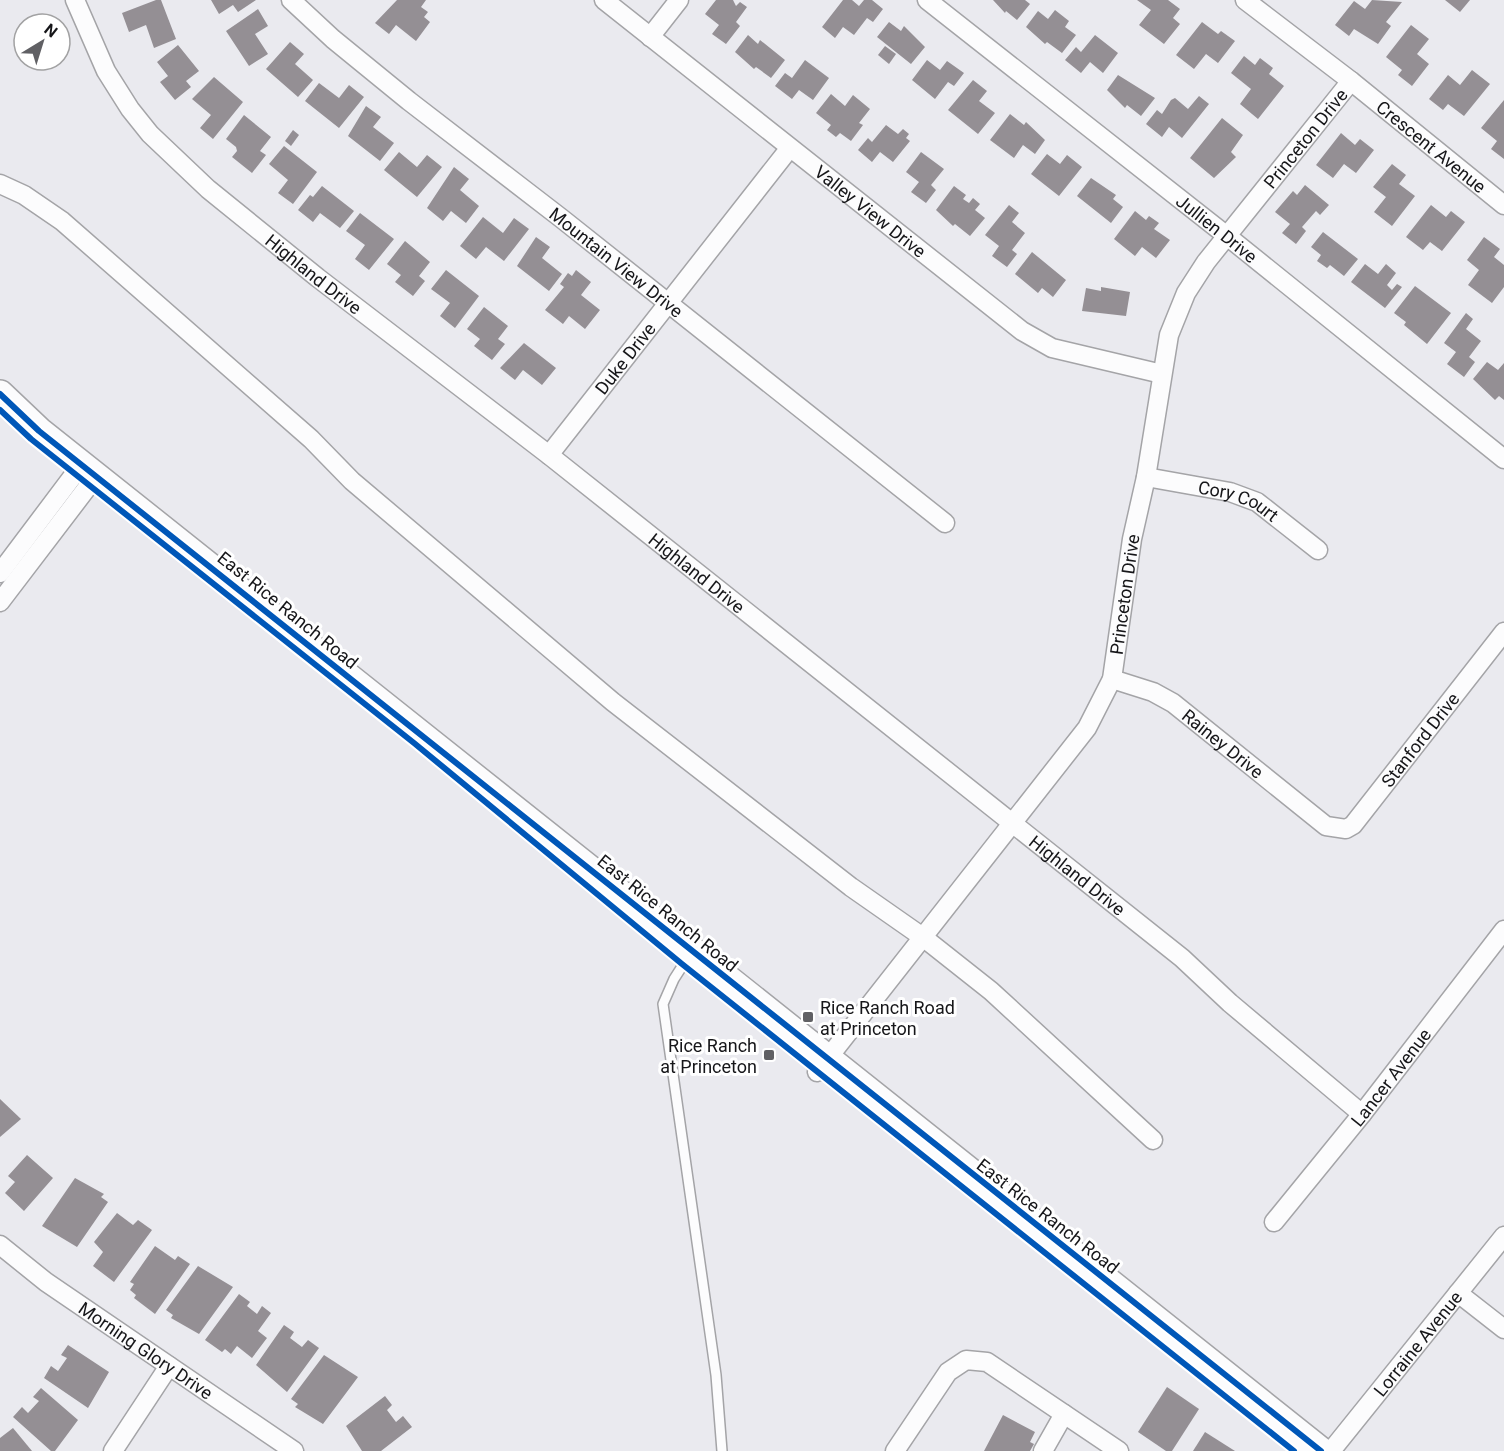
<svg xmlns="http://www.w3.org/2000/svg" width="1504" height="1451" viewBox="0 0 1504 1451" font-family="Roboto,sans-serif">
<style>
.building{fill:#948f94}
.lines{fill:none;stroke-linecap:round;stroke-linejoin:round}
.lane-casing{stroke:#a4a4a7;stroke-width:12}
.street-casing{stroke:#a4a4a7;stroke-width:21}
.secondary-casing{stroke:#a4a4a7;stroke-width:30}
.lane{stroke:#fcfcfd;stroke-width:9}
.street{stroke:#fcfcfd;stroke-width:18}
.secondary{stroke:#fcfcfd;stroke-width:27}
.cycleway-casing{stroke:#fff;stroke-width:10}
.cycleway{stroke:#0057b8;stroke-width:6}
.poi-dot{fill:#606064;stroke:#fff;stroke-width:2}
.labels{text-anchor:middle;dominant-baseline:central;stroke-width:6;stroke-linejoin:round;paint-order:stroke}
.street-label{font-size:18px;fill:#161619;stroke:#fff}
.poi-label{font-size:18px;fill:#161619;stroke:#fff;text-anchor:start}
</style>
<rect width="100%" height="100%" fill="#eaeaef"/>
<g class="building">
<path d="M156,0H161L176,39L154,48L146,25L129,32L122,13Z"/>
<path d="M211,0H256L238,12L233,5L219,14Z"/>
<path d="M397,0H426L421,7L428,12L424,17L430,22L416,41L396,25L389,34L375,23Z"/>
<path d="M716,0H733L736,6L740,2L747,7L736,22L740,26L726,44L712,34L719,25L705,14Z"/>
<path d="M843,0H852L859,6L864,0H872L883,9L873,22L867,18L854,35L843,27L835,38L822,27Z"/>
<path d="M993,0H1025L1030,4L1017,20L1006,11L1005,13Z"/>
<path d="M1137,0H1168L1180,9L1173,18L1180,24L1164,44L1139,25L1151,10Z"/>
<path d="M1372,0L1402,2L1386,22L1391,26L1378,44L1354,29L1349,36L1335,25L1354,1L1365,9Z"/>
<path d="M1445,0H1470L1460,12Z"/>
<path d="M258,9L268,26L255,34L268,54L249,66L226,31Z"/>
<path d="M1055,10L1069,21L1065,27L1076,35L1062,53L1047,42L1045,44L1026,27L1038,11L1048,19Z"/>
<path d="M889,22L901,31L904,26L925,47L911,64L877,37Z"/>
<path d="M1202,22L1218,34L1221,31L1235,41L1218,63L1206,54L1194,69L1176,55Z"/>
<path d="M1411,25L1429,39L1417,54L1429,64L1412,86L1398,75L1402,70L1386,57Z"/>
<path d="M748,35L758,44L760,40L785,60L771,78L756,67L754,69L735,52Z"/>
<path d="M1095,35L1118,53L1103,73L1090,62L1081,73L1065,60L1076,47L1081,52Z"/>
<path d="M290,42L304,54L295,64L313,80L298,97L266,69Z"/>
<path d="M178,45L199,71L186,81L191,87L175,100L160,82L168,76L157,62Z"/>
<path d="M885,46L896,54L889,64L878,55Z"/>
<path d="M1244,56L1255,65L1260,58L1273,68L1269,74L1284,86L1258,119L1240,104L1251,89L1231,73Z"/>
<path d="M805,60L829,78L813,100L799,90L792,99L775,86L785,73L792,78Z"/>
<path d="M927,60L940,70L947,61L964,73L954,86L948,82L935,99L912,80Z"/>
<path d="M1472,70L1490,84L1464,116L1448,104L1443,110L1429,99L1448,75L1460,85Z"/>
<path d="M1118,75L1155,98L1141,116L1127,105L1125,108L1107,90Z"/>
<path d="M214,77L243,102L213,139L200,128L211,115L192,99Z"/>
<path d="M973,80L987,91L979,101L995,113L978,134L948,110Z"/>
<path d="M319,83L339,98L349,85L364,97L339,128L305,101Z"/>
<path d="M831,94L845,106L853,95L870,109L859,123L863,125L851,141L840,133L836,137L827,130L831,125L816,113Z"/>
<path d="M1199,96L1209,104L1182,138L1169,127L1162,137L1146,124L1157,110L1162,114L1171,100L1175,98L1188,109Z"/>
<path d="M1504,100V159L1491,149L1497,141L1481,128Z"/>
<path d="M366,106L381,117L373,127L394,143L380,161L348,136Z"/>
<path d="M1010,114L1024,125L1026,122L1045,140L1035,154L1023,145L1014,158L990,140Z"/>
<path d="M244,115L271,137L260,151L266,155L252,173L232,157L237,151L236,147L226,139Z"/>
<path d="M1222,118L1243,135L1231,152L1236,157L1214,178L1190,158Z"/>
<path d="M886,125L898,134L903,129L909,134L906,138L910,141L893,162L880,152L872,162L858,150L868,138L872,142Z"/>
<path d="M293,130L299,135L291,146L285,141Z"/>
<path d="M1341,133L1355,145L1360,139L1374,150L1356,173L1344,164L1333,178L1316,165Z"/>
<path d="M284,146L317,172L293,204L278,193L288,180L269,164Z"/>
<path d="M399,152L417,167L427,155L442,167L417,197L384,170Z"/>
<path d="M921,152L944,169L931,185L936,190L926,203L911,192L919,182L906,172Z"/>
<path d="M1047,154L1060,164L1067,155L1082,167L1059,196L1031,174Z"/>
<path d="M1392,164L1406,175L1399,184L1415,196L1392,226L1374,212L1386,197L1373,187Z"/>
<path d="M454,167L469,179L460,190L479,206L466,223L451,211L443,221L427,208Z"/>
<path d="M1091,178L1116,195L1113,199L1123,207L1111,223L1077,196Z"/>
<path d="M1305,185L1329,205L1320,215L1316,211L1302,227L1306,231L1296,244L1282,233L1290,224L1275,212L1293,191L1297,195Z"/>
<path d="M322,186L354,211L340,228L320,213L313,222L298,210L310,195L313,197Z"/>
<path d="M954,186L966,195L963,199L969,203L973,198L980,204L975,210L985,218L970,236L955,224L953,226L936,210Z"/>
<path d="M1009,205L1019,213L1012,222L1025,233L1012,250L1017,254L1007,267L992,256L999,246L985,235Z"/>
<path d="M1431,205L1446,217L1451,211L1465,222L1442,251L1430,242L1423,250L1406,237Z"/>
<path d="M1135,211L1146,220L1149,216L1159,223L1154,229L1170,240L1156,258L1142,247L1135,256L1114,239Z"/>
<path d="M360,213L394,239L369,270L355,259L365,245L346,231Z"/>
<path d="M483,217L503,233L514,218L529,229L504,261L486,247L476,259L460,246Z"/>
<path d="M1323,232L1358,259L1344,276L1330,265L1327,268L1317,261L1321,255L1311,247Z"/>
<path d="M536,237L550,247L542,258L562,274L549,291L517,266Z"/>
<path d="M1484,237L1500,249L1494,257L1504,265V287L1492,303L1468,285L1479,270L1467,260Z"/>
<path d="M405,241L430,262L419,276L425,281L413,296L395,282L401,275L387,264Z"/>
<path d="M1032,252L1066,280L1053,297L1042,288L1038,293L1015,274Z"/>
<path d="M1365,264L1378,274L1386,264L1396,273L1387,285L1392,290L1397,284L1402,287L1385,308L1351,282Z"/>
<path d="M446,270L479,296L455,328L440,316L450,303L431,289Z"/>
<path d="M576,270L591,282L581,295L600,310L585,329L569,316L563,324L545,310L564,287L560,284L568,273L572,276Z"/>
<path d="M1415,286L1451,313L1427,344L1404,325L1406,322L1394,313Z"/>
<path d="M1101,287L1130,292L1126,316L1082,311L1086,288L1101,291Z"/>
<path d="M484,307L508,326L498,339L505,344L492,360L474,346L480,339L467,329Z"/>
<path d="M1466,313L1473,319L1466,329L1481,341L1469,357L1475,362L1464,377L1447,364L1456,352L1444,343Z"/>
<path d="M524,343L556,368L542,385L523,370L515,380L500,368Z"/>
<path d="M1487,362L1498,370L1504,363V400L1499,396L1495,400L1473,379Z"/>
<path d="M0,1099L21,1119L0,1137Z"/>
<path d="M27,1155L53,1178L24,1211L5,1193L15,1182L8,1176Z"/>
<path d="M75,1178L104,1194L101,1197L108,1202L77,1247L42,1226Z"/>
<path d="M117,1213L133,1225L138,1220L152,1230L114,1282L93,1266L103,1252L94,1242Z"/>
<path d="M155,1246L175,1260L178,1256L190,1264L155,1314L134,1298L136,1295L130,1290L134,1284L130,1282Z"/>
<path d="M198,1266L233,1287L199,1334L171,1318L173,1315L166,1310Z"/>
<path d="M239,1294L250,1302L247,1306L257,1314L262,1306L271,1313L258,1331L267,1338L252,1358L237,1346L231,1354L225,1349L222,1352L205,1340Z"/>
<path d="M284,1325L294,1332L290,1338L302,1347L308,1340L319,1348L287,1392L256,1365Z"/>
<path d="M68,1345L109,1372L88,1408L44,1378L51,1366L58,1371L67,1358L61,1355Z"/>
<path d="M324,1355L358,1377L323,1424L295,1407L298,1404L291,1399Z"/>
<path d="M1167,1387L1199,1409L1172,1451H1166L1138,1432Z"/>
<path d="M41,1388L78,1420L55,1451H51L13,1417L22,1407L28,1413L39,1401L33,1397Z"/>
<path d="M385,1396L392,1405L387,1410L396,1422L403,1416L412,1427L381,1451H362L346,1426Z"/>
<path d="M1003,1415L1035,1432L1030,1442L1034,1444L1030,1451H984Z"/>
<path d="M13,1428L32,1451H0V1438Z"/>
<path d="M1205,1432L1235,1451H1193Z"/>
</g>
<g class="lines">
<defs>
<path id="lane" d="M690,954L674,979L663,1004L716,1375L722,1451"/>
<g id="street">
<path id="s1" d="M75,0L106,71L130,109L150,134L208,189L318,278L549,455L1182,958L1230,1003L1362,1114"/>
<path id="s2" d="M291,0L333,39L409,101L561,218L945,523"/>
<path id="s3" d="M604,0L1022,331L1052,348L1162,374"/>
<path id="s4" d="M927,0L1227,236L1504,459"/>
<path id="s5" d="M1245,0L1351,81L1504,205"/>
<path d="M650,37L679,0"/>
<path d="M0,184L24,195L62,221L311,439L352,481L613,702L851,887L924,938L991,991L1153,1140"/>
<path id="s6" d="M549,455L789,149"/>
<path id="s7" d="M1146,477L1230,492L1257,502L1318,550"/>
<path d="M0,573L82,464"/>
<path d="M0,602L96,476"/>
<path id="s8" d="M1112,679L1153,692L1173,703L1326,826L1346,829L1353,825L1504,632"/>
<path id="s9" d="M817,1072L1087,728L1112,679L1132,539L1146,477L1169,335L1186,293L1206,262L1351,81"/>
<path id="s10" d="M1274,1222L1362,1114L1504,930"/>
<path id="s11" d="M0,1245L46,1282L294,1451"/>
<path d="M1458,1293L1504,1329"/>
<path d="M113,1451L169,1366"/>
<path d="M895,1451L948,1372L966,1360L987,1362L1119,1451"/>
<path d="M1043,1451L1064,1414"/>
<path id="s12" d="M1331,1451L1504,1236"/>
</g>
<path id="secondary" d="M0,394L39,431L1321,1451"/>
</defs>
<use href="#lane" class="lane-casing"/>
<use href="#street" class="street-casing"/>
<use href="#secondary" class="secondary-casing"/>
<use href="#lane" class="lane"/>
<use href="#street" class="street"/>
<use href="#secondary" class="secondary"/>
<defs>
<g id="cycleway">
<path d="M0,394L39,431L1321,1451"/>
<path d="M0,410L31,439L414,743L682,964L1294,1451"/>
</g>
</defs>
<use href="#cycleway" class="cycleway-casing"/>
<use href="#cycleway" class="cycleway"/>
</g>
<g class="poi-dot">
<rect x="802" y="1011" width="12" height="12" rx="3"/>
<rect x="763" y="1049" width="12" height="12" rx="3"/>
</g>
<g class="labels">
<g class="street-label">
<text stroke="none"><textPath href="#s9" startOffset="1082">Princeton Drive</textPath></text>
<text stroke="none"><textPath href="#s5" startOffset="237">Crescent Avenue</textPath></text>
<text stroke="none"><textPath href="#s3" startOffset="340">Valley View Drive</textPath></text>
<text stroke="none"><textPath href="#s4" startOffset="369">Jullien Drive</textPath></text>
<text stroke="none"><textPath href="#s2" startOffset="418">Mountain View Drive</textPath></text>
<text stroke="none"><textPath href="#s1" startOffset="370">Highland Drive</textPath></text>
<text stroke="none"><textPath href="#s6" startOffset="123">Duke Drive</textPath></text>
<text stroke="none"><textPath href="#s7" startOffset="96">Cory Court</textPath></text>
<text stroke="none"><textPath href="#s1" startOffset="856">Highland Drive</textPath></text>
<text stroke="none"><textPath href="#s9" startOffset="578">Princeton Drive</textPath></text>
<text transform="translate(288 610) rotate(39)">East Rice Ranch Road</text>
<text stroke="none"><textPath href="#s8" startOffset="399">Stanford Drive</textPath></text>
<text stroke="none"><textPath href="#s8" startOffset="130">Rainey Drive</textPath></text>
<text stroke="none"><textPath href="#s1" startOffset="1342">Highland Drive</textPath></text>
<text transform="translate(668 913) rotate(39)">East Rice Ranch Road</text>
<text stroke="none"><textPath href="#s10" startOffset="186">Lancer Avenue</textPath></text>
<text transform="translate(1048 1216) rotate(38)">East Rice Ranch Road</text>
<text stroke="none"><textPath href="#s12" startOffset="138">Lorraine Avenue</textPath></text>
<text stroke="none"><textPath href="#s11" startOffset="180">Morning Glory Drive</textPath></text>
</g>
<g class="poi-label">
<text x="820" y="1007">Rice Ranch Road<tspan x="820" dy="21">at Princeton</tspan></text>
<text x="757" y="1045" text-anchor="end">Rice Ranch<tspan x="757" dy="21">at Princeton</tspan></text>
</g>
</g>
<g transform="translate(42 42) rotate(38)"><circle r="28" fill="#ffffff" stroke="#a2a2a3" stroke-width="1.5"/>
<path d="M0-4.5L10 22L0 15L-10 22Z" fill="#606064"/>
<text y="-9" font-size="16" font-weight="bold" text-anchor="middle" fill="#161619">N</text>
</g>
</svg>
